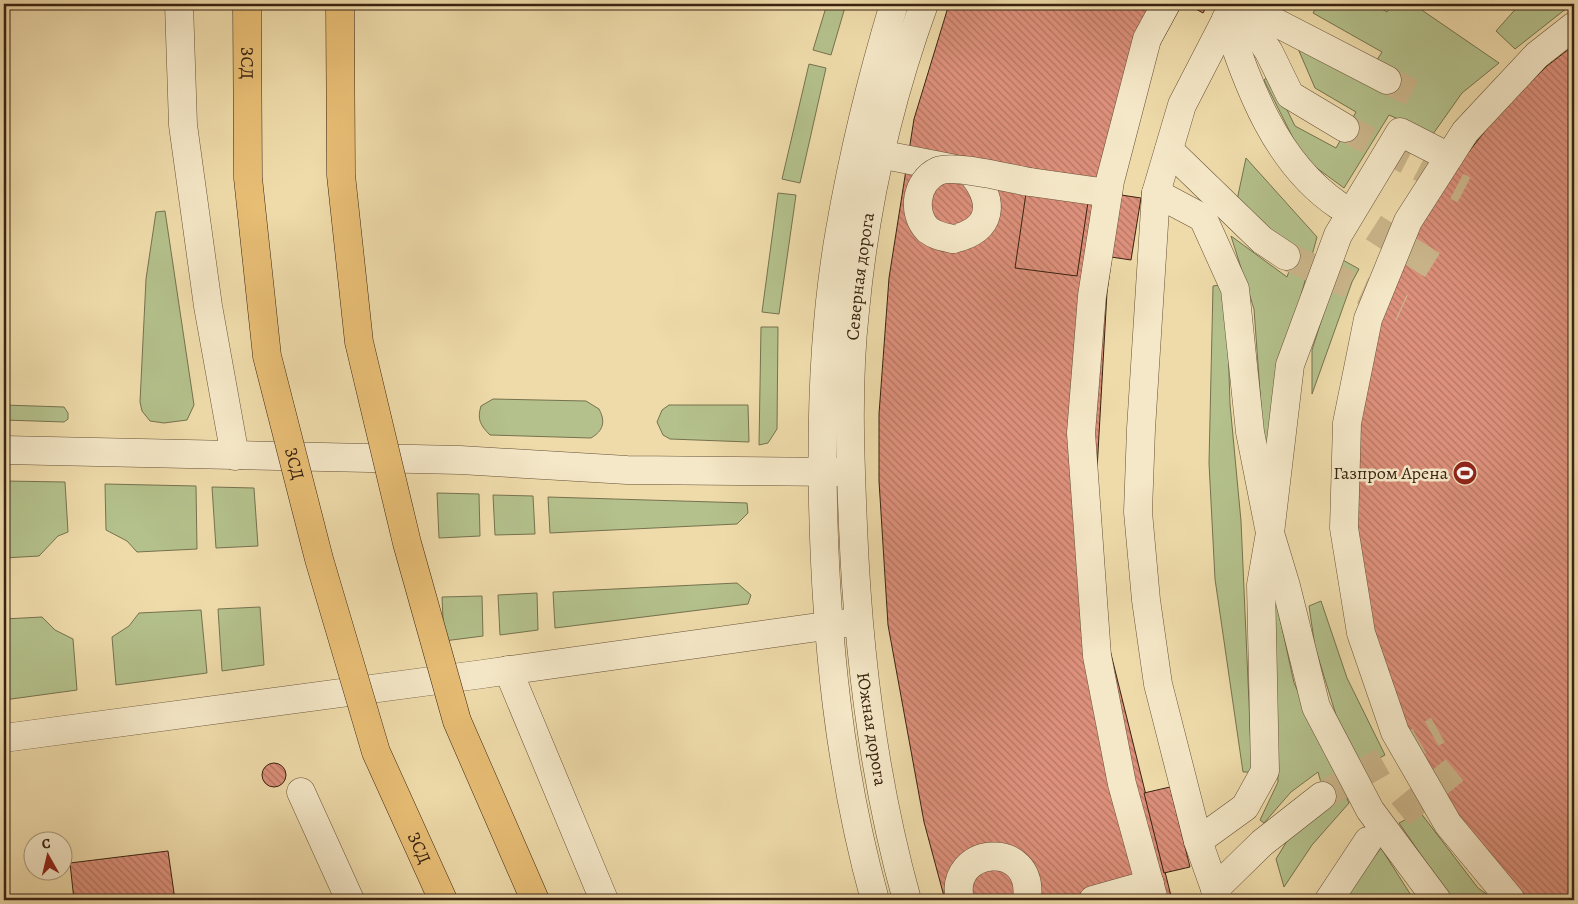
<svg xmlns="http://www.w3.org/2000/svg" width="1578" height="904" viewBox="0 0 1578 904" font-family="Alegreya,serif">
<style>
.grass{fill:#b4c18c;stroke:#76724e}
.building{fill:url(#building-back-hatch);stroke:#392310}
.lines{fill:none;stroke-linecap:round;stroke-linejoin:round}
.minor-tunnel{stroke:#cbb68b;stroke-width:28;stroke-dasharray:28 14;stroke-linecap:butt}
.minor-casing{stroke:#665136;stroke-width:29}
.minor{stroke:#f5e8c8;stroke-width:28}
.minor-bridge-casing{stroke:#665136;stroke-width:29;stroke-linecap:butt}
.highway-bridge-casing{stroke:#392310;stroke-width:29;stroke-linecap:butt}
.minor-bridge{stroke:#f5e8c8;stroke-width:28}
.highway-bridge{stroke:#e8be75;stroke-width:28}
.labels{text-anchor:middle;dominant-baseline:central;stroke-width:5;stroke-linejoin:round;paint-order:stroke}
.street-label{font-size:18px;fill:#392310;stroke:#f5e8c8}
.poi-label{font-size:18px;fill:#392310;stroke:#f5e8c8;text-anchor:end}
</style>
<defs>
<pattern id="building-back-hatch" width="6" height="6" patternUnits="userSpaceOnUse" patternTransform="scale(1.25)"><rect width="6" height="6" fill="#dd907b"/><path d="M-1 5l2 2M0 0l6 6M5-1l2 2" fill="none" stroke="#b47563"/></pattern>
</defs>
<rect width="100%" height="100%" fill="#efdbaa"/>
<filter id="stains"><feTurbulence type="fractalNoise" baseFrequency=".004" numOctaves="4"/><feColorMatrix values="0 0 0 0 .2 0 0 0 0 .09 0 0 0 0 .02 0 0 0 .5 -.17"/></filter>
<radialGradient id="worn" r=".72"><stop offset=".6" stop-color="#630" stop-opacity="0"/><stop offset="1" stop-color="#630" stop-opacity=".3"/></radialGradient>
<g class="grass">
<path d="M827,4H846L831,55L813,50Z"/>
<path d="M1318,4H1374L1387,12L1392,4H1413L1499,63L1462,93L1433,134L1389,115L1344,188L1303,158L1264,80L1270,75L1295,126L1336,148L1356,112L1315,88L1296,44L1367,76L1382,52L1313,13Z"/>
<path d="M1520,4H1572L1515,49L1496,31Z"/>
<path d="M809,64L826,68L800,183L782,179Z"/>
<path d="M1246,158L1317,237L1297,310L1266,475L1254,309L1231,236L1287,277L1297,248L1270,230L1237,200Z"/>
<path d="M778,193L796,195L779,314L762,312Z"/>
<path d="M165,211L194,405L187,420L164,423L150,421L142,411L140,402L146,279L156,212Z"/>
<path d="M1341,259L1359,269L1352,282L1312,394V350Z"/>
<path d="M1226,284L1230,404L1241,521L1252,772H1243L1215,579L1209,463L1213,286Z"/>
<path d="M761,327H778L777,429L768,443L759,445Z"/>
<path d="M493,399L586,401L599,409C606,422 603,431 591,438L490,435C480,425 477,419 481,406Z"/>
<path d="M4,405L64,407L68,413V419L64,422L4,420Z"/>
<path d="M669,405H748L749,442L670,439L663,435L657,422L662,410Z"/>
<path d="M4,481L65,482L68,532L58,536L39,556L4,558Z"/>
<path d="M105,484L196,486L197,549L137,552L127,541L106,530Z"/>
<path d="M212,487L254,488L258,546L216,548Z"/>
<path d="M437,493L479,494L480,536L439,538Z"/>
<path d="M493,495L533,496L535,534L495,535Z"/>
<path d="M548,497L747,503L748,513L737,524L550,533Z"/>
<path d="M1271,577L1294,683L1349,803L1312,845L1284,887L1276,859L1298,823L1326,800L1318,772L1291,792L1264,823L1260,820L1278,782Z"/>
<path d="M737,583L751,595L748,604L555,628L553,592Z"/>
<path d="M537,593L538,630L500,635L498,595Z"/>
<path d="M482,596L483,636L444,641L442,597Z"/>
<path d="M1321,601L1347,678L1385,755L1363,767L1336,715L1315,647L1309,606Z"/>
<path d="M260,607L264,665L222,671L218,609Z"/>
<path d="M201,610L207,673L116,685L112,637L129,626L139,613Z"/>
<path d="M42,617L55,630L73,639L77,690L4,700V619Z"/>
<path d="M1420,812L1478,888L1495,900H1452L1399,823Z"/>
<path d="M1381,848L1414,900H1342Z"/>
</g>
<g class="building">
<path d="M949,4H1182L1159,46L1122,181L1107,292L1097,470L1110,650L1172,900H945L924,822L888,625L879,481V414L889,278L914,119Z"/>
<path d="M1187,4H1208L1203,13Z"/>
<path d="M1574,45V900H1529L1472,838L1432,779L1400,715L1376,648L1354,508L1356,437L1368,367L1388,299L1416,233L1453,172L1496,117L1547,66Z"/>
<path d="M1029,173L1091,182L1077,276L1015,268Z"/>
<path d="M1121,195L1141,198L1131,260L1111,257Z"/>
<circle cx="274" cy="775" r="12"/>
<path d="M1170,787L1190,867L1164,873L1144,793Z"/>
<path d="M168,851L175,900H74L70,863Z"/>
</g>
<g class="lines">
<g class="minor-tunnel">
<path d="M1387,80L1413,93"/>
<path d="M1345,128L1464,190"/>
<path d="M1338,205L1437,268"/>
<path d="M1286,256L1402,308"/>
<path d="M1322,796L1438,730"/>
<path d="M1368,841L1457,768"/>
</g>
<defs>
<g id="minor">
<path d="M179,4L183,125L208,306L235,456"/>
<path d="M1237,4L1269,52L1290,95L1345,128"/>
<path d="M1240,4L1387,80"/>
<path d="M1226,19C1249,87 1275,162 1338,205"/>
<path d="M1169,150L1262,240L1286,256"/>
<path d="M861,153L879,154L971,172C995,201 994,230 953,239"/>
<path d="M1030,182L1108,193"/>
<path d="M1156,193L1203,218L1235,289L1250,432L1270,533L1261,585L1265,771L1245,807L1198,841"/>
<path d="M4,450L460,460L627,470L839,472"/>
<path d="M508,670L604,900"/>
<path d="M4,738L483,674L847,623"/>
<path d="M301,792L350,900"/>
<path d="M1215,889L1262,843L1322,796"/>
<path d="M875,900C839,770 826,638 823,503C821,413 824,320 840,230C853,155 872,77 894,4"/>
<path id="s1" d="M907,900C873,778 858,652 853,526C850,454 847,382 855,311C865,206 888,103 924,4"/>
<path d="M960,900C947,847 1035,837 1027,900"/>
<path d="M1093,900L1150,884"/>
<path d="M1154,900L1122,784L1097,656L1081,433L1092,296L1110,181L1147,39L1166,4"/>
<path d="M1219,900L1198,841L1158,684L1146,600L1138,512L1141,429L1156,193L1182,105L1234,4"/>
<path d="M1329,900L1368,841"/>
<path d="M1437,900L1370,810L1316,707L1286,586L1270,533L1290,365L1338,235L1400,132L1449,157"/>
<path d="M1511,900L1448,824L1395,732L1361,633L1344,528L1347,423L1368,319L1408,221L1465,132L1537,55L1574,26"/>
</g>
</defs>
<use href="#minor" class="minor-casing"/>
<use href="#minor" class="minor"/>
<defs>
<path id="minor-bridge" d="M953,239C944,237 936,236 928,230C911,213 916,181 938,171C955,164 1010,179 1030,182"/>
<g id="highway-bridge">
<path id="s2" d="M247,4L248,178L267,356L319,559L376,752L443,900"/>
<path d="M340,4L341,175L359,342L407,543L457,721L535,900"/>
</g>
</defs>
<use href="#minor-bridge" class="minor-bridge-casing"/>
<use href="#highway-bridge" class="highway-bridge-casing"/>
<use href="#minor-bridge" class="minor-bridge"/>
<use href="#highway-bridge" class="highway-bridge"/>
</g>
<defs>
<symbol id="stadium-disc" viewBox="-11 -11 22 22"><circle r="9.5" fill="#8f2418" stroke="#f5e8c8"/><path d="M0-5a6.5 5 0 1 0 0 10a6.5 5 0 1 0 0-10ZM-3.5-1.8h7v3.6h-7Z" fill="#fff"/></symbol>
</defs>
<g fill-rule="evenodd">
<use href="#stadium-disc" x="1451" y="459" width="28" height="28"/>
</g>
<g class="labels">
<g class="street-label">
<text stroke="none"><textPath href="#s2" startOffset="59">ЗСД</textPath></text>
<text stroke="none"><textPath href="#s1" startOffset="629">Северная дорога</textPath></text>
<text stroke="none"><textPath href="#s2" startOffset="464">ЗСД</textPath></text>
<text transform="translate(872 729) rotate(81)">Южная дорога</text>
<text stroke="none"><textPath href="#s2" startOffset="869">ЗСД</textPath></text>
</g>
<g class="poi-label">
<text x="1448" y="473">Газпром Арена</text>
</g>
</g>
<rect width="1578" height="904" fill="none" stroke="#efdbaa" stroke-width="20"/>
<rect x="5" y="5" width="1568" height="894" fill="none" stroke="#392310" stroke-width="2.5"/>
<rect x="10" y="10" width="1558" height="884" fill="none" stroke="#392310"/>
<g transform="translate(48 856) rotate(352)"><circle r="24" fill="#f5e8c8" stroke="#aa997e"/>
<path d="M0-4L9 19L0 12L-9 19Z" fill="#8f2418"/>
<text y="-8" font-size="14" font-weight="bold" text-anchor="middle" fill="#392310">С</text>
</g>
<rect width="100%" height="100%" filter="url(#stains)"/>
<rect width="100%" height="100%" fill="url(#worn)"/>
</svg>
